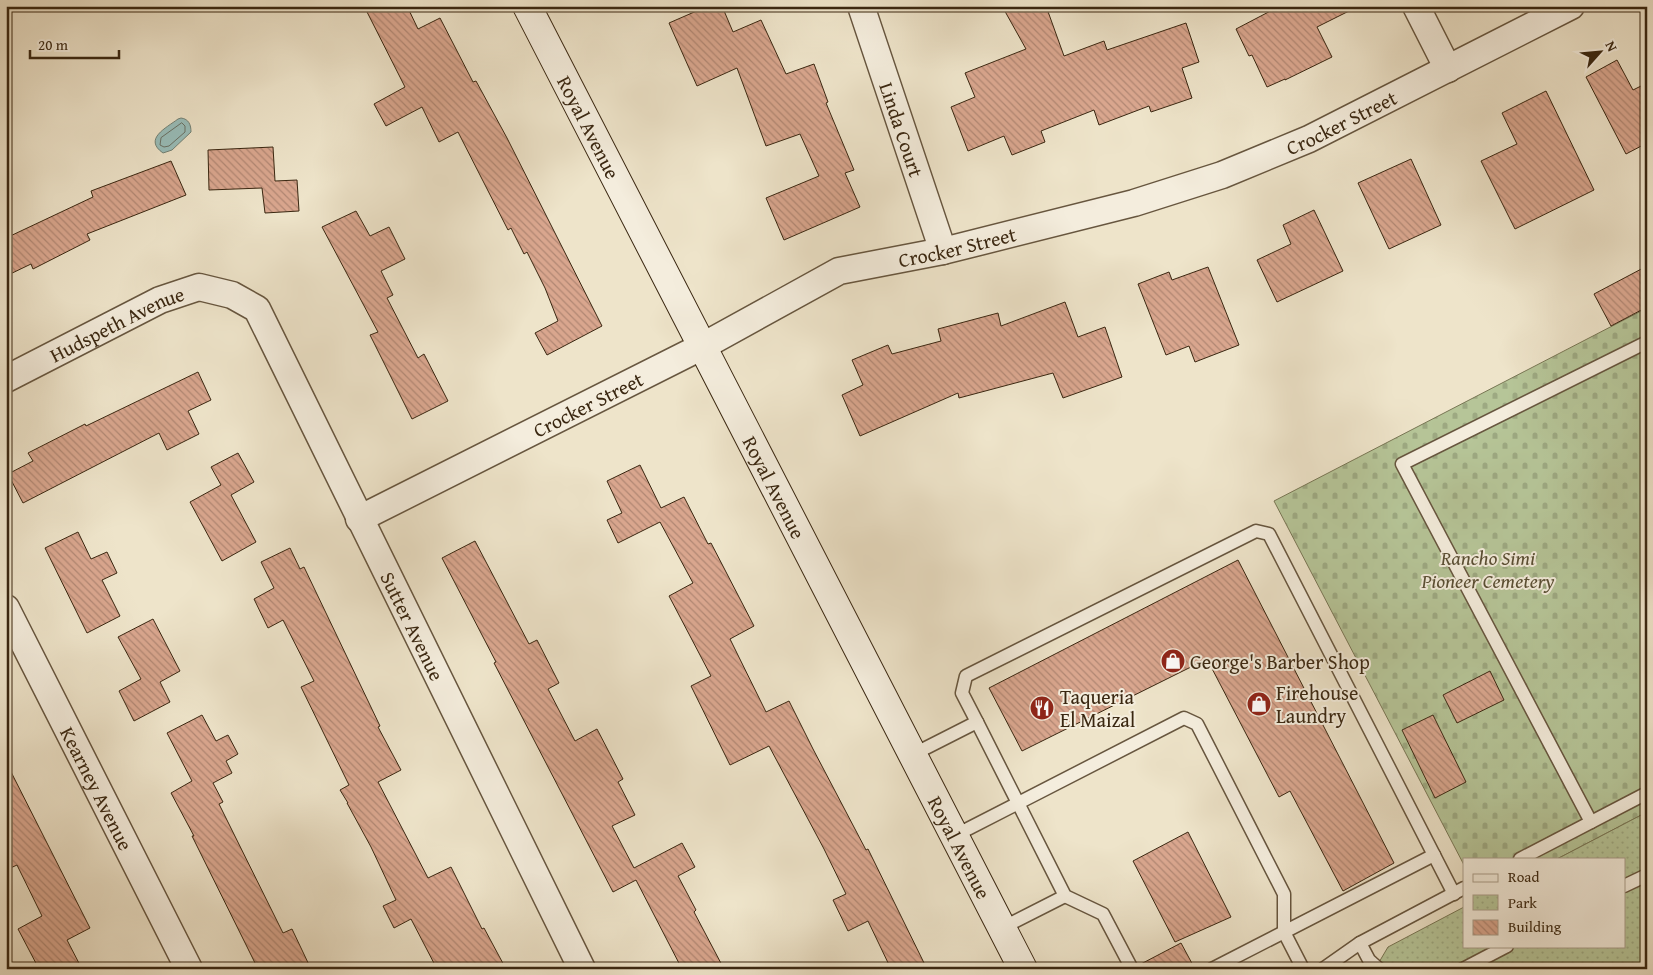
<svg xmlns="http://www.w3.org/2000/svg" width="1653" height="975" viewBox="0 0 1653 975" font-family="'Gentium Book Plus',serif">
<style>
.cemetery{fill:url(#cemetery-stones);stroke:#787654}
.park{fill:url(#park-dots);stroke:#787654}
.water{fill:#99beba;stroke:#738276}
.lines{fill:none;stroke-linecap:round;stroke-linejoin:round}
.shore{stroke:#6a7266;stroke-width:1}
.building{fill:url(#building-back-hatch);stroke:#3a2711}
.service-casing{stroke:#67563f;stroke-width:15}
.minor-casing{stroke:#67563f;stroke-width:29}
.secondary-casing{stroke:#3a2711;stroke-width:30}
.service{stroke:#f4eddd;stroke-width:12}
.minor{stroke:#f4eddd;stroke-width:26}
.secondary{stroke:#f4eddd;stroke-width:28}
.labels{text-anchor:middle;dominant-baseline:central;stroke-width:4;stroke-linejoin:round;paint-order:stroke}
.street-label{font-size:20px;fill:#3a2711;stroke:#f4eddd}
.park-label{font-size:20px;font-style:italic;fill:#594e33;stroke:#f4eddd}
.poi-label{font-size:20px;fill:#3a2711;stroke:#f4eddd;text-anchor:start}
</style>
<defs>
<pattern id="cemetery-stones" width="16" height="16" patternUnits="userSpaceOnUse" patternTransform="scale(1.25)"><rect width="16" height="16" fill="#b6c598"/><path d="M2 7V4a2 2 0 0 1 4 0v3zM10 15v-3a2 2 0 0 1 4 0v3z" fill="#9da982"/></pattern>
<pattern id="park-dots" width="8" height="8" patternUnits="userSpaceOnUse" patternTransform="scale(1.25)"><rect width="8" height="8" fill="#b6c598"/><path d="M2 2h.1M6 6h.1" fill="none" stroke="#9da982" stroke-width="1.8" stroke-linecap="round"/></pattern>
<pattern id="building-back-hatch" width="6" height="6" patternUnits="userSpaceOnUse" patternTransform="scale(1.25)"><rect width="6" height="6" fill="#d9a68e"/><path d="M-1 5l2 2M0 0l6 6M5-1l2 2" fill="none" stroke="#b18773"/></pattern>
</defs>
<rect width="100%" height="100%" fill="#eee4ca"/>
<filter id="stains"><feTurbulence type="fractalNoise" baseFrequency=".004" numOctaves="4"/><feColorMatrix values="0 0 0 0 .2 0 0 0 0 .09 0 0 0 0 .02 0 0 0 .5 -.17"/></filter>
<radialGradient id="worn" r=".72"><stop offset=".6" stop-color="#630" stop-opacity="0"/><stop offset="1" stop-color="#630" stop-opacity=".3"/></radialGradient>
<path class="cemetery" d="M1647,308V812L1557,859H1464V865L1274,501Z"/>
<path class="park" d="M1647,812V969H1375L1388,947L1464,907V946H1624V859H1557Z"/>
<path class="water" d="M181,118C189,119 191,125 191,132L172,150L163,153C143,139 166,128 178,119Z"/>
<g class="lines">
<path class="shore" d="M182,123L185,126V132L169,146L164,147L160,145L161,138Z"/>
</g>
<g class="building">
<path d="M364,6H407L418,29L440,18L473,82L476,81L507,138L602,326L547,355L535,333L558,321L545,288L527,252L524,254L511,228L508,230L458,132L439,142L422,107L386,126L374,104L405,87Z"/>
<path d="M708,6H722L733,32L761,20L786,74L814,64L828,102L826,103L854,170L845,173L860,207L784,240L766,198L819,176L800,134L766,146L737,68L697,86L669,23Z"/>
<path d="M1002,6H1046L1064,56L1104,41L1107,50L1186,23L1199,62L1182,68L1192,98L1151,112L1149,106L1099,125L1094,110L1041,131L1045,142L1012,155L1004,136L968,151L951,107L975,97L965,73L1026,49Z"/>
<path d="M1280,6H1359L1317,27L1332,57L1285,80V79L1267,87L1252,55L1249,56L1236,29Z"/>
<path d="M1617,60L1633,90L1647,83V143L1626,154L1586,77Z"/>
<path d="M1546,91L1594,190L1515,229L1481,161L1517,144L1502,113Z"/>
<path d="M273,147L275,181L297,180L299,211L265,213L262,188L209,190L208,150Z"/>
<path d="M1411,159L1441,225L1389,249L1358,183Z"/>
<path d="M171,161L186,195L87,234L90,240L33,269L31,264L6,276V238L93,197L91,191Z"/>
<path d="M1314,210L1343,271L1277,302L1257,260L1291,244L1283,225Z"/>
<path d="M356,211L370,236L389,227L405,259L381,271L393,295L387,298L418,358L424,354L448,401L412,419L370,335L378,332L322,227Z"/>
<path d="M1647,266V307L1611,326L1594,294Z"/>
<path d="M1208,267L1239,345L1195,362L1189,346L1166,355L1138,284L1169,272L1172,280Z"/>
<path d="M1065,302L1078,337L1105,327L1122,377L1063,398L1053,373L959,398L958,393L860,436L842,395L863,385L852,360L888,345L892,354L941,341L938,329L998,313L1001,326Z"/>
<path d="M198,372L211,400L188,411L199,434L167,450L159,433L23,503L8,474L33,461L28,453L85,424L86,426Z"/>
<path d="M238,453L254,482L231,495L256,542L222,561L190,502L221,485L211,467Z"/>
<path d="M640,465L661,508L684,497L708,544L711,543L754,626L730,639L766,712L789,701L813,749L866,850L868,849L927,969H891L868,921L848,931L833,900L846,894L824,849L769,746L730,765L691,686L711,676L669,596L693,583L660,522L618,543L607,520L622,513L607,481Z"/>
<path d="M78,532L91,559L107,552L117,573L102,580L120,616L87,633L45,548Z"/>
<path d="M475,541L529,644L537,640L559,683L548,689L575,741L597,729L623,779L618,782L635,815L612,826L634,868L682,843L695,867L678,876L696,910L694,912L724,969H682L636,880L613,892L494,663L496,662L442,558Z"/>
<path d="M290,548L300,569L304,567L380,726L378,727L401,770L378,782L428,878L451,867L482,929L484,928L506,969H437L411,919L394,928L383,906L396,900L371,847L347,803H348L340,790L349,785L301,687L314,681L283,620L268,628L254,599L274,588L261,562Z"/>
<path d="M1238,560L1394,863L1343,891L1290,791L1279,797L1207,659L1022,751L989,688Z"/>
<path d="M153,619L180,671L160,682L170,702L134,721L119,691L141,679L118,637Z"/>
<path d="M1490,671L1504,700L1457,723L1443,695Z"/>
<path d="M202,715L216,741L228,735L238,754L226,761L232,773L213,783L223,802L219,804L283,933L292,929L311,969H258L192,836H194L171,793L192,781L167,733Z"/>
<path d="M1433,715L1466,782L1435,798L1402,730Z"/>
<path d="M6,762L90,928L67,940L82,969H39L18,929L42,916L17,865L6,870Z"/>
<path d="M1188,832L1231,917L1175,942L1133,861Z"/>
<path d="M1181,943L1195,969H1140L1139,965Z"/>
</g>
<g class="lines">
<defs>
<g id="service">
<path d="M977,722L1065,896L1103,914L1132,969"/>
<path d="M912,755L977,722L962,693L966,676L1256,531L1269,534L1454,894"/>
<path d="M1591,822L1402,464L1647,342"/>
<path d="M954,836L1184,718L1197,724L1284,894V932L1303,969"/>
<path d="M1520,859L1647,793"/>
<path d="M1624,886L1647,875"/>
<path d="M1002,928L1065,896"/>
<path d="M1360,943L1369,960L1379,969"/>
<path d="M1212,969L1434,855"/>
<path d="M1323,969L1360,943L1464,888"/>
<path d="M1463,969L1507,946"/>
</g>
<g id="minor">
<path id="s1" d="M861,6L943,251"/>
<path d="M1416,6L1448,69"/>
<path id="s2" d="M6,379L160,300L199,287L232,295L257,309L582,969"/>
<path id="s3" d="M359,519L703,346L839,271L943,251L1134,203L1222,175L1309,139L1571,6"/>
<path id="s4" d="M6,608L189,969"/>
</g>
<g id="secondary">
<path id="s5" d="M527,6L1023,969"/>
</g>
</defs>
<use href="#service" class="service-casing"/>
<use href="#minor" class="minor-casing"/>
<use href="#secondary" class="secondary-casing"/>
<use href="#service" class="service"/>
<use href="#minor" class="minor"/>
<use href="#secondary" class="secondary"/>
</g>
<defs>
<symbol id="shop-disc" viewBox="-11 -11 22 22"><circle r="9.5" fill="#8f2418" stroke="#f4eddd"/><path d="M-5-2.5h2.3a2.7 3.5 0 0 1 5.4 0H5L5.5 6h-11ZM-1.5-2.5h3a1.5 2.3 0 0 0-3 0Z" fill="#fff"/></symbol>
<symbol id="restaurant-disc" viewBox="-11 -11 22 22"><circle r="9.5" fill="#8f2418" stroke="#f4eddd"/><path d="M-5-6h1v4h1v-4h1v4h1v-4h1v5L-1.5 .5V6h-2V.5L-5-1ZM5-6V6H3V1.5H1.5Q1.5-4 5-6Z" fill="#fff"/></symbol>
</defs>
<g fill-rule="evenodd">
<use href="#shop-disc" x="1159" y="647" width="28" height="28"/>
<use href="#shop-disc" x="1245" y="690" width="28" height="28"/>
<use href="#restaurant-disc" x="1028" y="694" width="28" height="28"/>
</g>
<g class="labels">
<g class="street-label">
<text stroke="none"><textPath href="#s3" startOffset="1066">Crocker Street</textPath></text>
<text stroke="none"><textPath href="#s5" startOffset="136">Royal Avenue</textPath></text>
<text stroke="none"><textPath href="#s1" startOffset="130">Linda Court</textPath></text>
<text stroke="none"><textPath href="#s3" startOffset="661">Crocker Street</textPath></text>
<text stroke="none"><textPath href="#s2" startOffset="124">Hudspeth Avenue</textPath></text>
<text stroke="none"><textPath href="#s3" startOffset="256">Crocker Street</textPath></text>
<text stroke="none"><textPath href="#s5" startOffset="541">Royal Avenue</textPath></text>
<text stroke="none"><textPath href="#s2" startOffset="630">Sutter Avenue</textPath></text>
<text stroke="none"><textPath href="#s4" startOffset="202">Kearney Avenue</textPath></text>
<text stroke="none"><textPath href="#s5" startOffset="946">Royal Avenue</textPath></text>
</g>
<g class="park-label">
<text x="1488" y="557">Rancho Simi<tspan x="1488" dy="23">Pioneer Cemetery</tspan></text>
</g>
<g class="poi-label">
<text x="1190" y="661">George's Barber Shop</text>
<text x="1276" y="692">Firehouse<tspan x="1276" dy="23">Laundry</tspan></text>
<text x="1060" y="696">Taqueria<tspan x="1060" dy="23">El Maizal</tspan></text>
</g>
</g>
<rect width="1653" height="975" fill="none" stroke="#eee4ca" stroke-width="25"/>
<rect x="8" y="8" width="1638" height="960" fill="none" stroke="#3a2711" stroke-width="2.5"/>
<rect x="12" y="12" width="1628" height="950" fill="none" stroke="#3a2711"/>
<rect x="1463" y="858" width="162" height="90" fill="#f4eddd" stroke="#aa9e8b"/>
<rect x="1473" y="874" width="25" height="8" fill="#f4eddd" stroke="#aa9e8b"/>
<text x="1508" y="882" font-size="15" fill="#3a2711">Road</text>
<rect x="1473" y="895" width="25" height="15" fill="url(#park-dots)" stroke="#aa9e8b"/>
<text x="1508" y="908" font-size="15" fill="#3a2711">Park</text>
<rect x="1473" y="920" width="25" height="15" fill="url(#building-back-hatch)" stroke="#aa9e8b"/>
<text x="1508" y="932" font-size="15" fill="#3a2711">Building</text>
<g transform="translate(1600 52) rotate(63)" stroke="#f4eddd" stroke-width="4" paint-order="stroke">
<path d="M0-4L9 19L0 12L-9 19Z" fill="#3a2711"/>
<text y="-8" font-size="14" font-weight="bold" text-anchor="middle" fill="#3a2711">N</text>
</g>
<path d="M30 50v8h89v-8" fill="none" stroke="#3a2711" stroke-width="2.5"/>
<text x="38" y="50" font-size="15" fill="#3a2711" stroke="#f4eddd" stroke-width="4" paint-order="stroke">20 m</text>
<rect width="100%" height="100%" filter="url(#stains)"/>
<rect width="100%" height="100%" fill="url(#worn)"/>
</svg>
